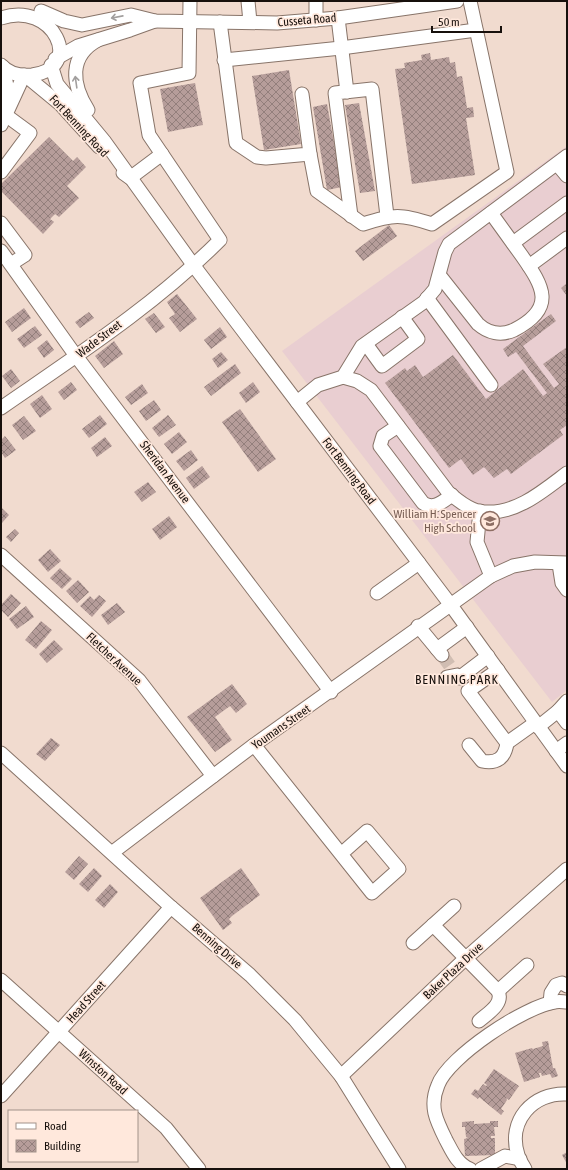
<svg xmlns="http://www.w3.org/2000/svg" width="568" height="1170" viewBox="0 0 568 1170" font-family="'Asap Condensed',sans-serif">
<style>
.education{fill:#e9ced1}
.building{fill:url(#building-cross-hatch)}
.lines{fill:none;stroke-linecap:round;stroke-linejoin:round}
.minor-tunnel{stroke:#d0bdb2;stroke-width:13;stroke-dasharray:13 6;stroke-linecap:butt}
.minor-casing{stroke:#887469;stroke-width:15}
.minor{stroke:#fff;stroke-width:13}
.oneway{stroke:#a29f9e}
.labels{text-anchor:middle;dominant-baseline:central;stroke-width:3.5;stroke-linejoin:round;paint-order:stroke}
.street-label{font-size:12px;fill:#17100c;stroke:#ffe8dc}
.education-label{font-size:12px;fill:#785e54;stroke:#ffe8dc;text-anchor:end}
.neighbourhood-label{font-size:13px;letter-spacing:1px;fill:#17100c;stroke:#ffe8dc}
</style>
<defs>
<pattern id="building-cross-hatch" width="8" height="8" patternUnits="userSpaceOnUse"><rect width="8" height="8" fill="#b69d9a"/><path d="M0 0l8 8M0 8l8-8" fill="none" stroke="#937f7c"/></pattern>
</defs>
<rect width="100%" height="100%" fill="#f1dbcf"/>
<path class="education" d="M567,146V690L552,702L282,351Z"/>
<g class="building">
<path d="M430,53L431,60L449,57L450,63L455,62L457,77L462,76L467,108L473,107L474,117L466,118L475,175L412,184L395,69L405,68L404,63L422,60L421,55Z"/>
<path d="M289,70L301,144L264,150L252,76Z"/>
<path d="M195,83L203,125L168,132L160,89Z"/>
<path d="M359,103L375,191L360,193L345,105Z"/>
<path d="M327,104L342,187L327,190L313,107Z"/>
<path d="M49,137L73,161L77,157L86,167L67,186L79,198L59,217L55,214L50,219L54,222L43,234L1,191V184Z"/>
<path d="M389,225L397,236L363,261L355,251Z"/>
<path d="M567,283V296L561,288Z"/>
<path d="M177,294L197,319L180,332L169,318L175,314L167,302Z"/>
<path d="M24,308L31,318L12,332L5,322Z"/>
<path d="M89,312L94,318L80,328L75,322Z"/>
<path d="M154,313L165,327L156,333L145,319Z"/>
<path d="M551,314L556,321L523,346L554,388L559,384L543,364L567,347V425L560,430L563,435L511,474L507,469L494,478L484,467L473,475L461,459L449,468L385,383L405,368L407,371L415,365L423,377L453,355L486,399L523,369L543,396L547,393L516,352L508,357L503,349Z"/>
<path d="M35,326L42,335L24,348L17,339Z"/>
<path d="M220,327L227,337L211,349L204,340Z"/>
<path d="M47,340L54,350L44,358L37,348Z"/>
<path d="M114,341L123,354L104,368L95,356Z"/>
<path d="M221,352L228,360L218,368L212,359Z"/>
<path d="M235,364L241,373L211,396L204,387Z"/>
<path d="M11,369L20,381L11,388L2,376Z"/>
<path d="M71,382L77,390L64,400L58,392Z"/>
<path d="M253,382L260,392L246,403L239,393Z"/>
<path d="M142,384L148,393L131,405L125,397Z"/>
<path d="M42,395L52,409L40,418L30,404Z"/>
<path d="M154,400L161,410L146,421L139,411Z"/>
<path d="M240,409L276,459L258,472L222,422Z"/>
<path d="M100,415L107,424L89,438L82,429Z"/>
<path d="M168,415L176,425L159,437L152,428Z"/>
<path d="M24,416L36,431L23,440L12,425Z"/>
<path d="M179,432L187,442L172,454L164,444Z"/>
<path d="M5,436L16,450L5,458L1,452V440Z"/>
<path d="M105,437L112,446L97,457L91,448Z"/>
<path d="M191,450L198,460L184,471L176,461Z"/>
<path d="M202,466L210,477L194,489L186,478Z"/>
<path d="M148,482L156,492L142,502L134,492Z"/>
<path d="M1,507L9,515L1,524Z"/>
<path d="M169,516L177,527L160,540L152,529Z"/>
<path d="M15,529L19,533L11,542L6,537Z"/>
<path d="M50,549L61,561L48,572L38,560Z"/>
<path d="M60,568L72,579L62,589L50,578Z"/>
<path d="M78,580L89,592L77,603L66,591Z"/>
<path d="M11,594L21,603L8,617L1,610V605Z"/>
<path d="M99,595L106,601L92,617L80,606L90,596L94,600Z"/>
<path d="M117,603L125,612L108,625L101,615Z"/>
<path d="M26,606L34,617L17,629L9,619Z"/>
<path d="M41,621L52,630L36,649L25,640Z"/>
<path d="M54,640L63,649L47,663L39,654Z"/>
<path d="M232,684L247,704L236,713L230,706L215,717L232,740L215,752L187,717Z"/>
<path d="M51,738L60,745L45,761L36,754Z"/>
<path d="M79,856L88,864L74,880L65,872Z"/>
<path d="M94,868L102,876L88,892L79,884Z"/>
<path d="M241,868L260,895L232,916L229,919L232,923L223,930L200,898Z"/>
<path d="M110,884L118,892L104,908L95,900Z"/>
<path d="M548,1041L553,1068H555L558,1076L552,1078L550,1074L542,1076L541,1073H539L540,1077L524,1082L515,1053L532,1048L534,1051L533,1049L543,1046L542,1042Z"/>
<path d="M494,1069L519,1086L509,1100L506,1098L507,1100L501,1109L504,1111L501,1115L479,1097L478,1099L471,1094L475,1089L478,1091L483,1084L486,1086L487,1085L484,1083Z"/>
<path d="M474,1121V1124L490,1123V1121H498V1127H494L495,1136H491V1138H495V1155L465,1156L464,1139L468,1138L466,1137L465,1127H462V1122Z"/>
<path d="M567,1152V1164L562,1155Z"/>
</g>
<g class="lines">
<path class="minor-tunnel" d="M442,655L454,672"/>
<defs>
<g id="minor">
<path d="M248,1L250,22"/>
<path d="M41,11L64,21L82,25L131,15L155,21L277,23L338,18L457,1"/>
<path d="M1,18C53,0 86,68 32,75C21,76 9,74 1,65"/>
<path d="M338,18L347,92"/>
<path d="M316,20V1"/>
<path d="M220,22L236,143L257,157L266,158L310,154L302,94"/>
<path d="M55,59L78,46L130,30L155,21"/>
<path d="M224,60L341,48L476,30"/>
<path d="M51,65L57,84L105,142L194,266L450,604L567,766"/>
<path d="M3,67L7,86L4,106"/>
<path d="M26,76L60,104L99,147"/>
<path d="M88,110C72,85 68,56 98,40"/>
<path d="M1,125L24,75"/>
<path d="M310,154L317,191L363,224C394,214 401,214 432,224L507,172L470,1"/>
<path d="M557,164L567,176"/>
<path d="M1,172L30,133L11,119L4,116"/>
<path d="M123,173L130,178L162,154"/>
<path d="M351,216L335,93L372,89L387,216"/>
<path d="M1,223L25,255L11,264"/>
<path d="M513,243L567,203"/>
<path d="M1,251L76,356L331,692"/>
<path d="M529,266L567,238"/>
<path d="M440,276L478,324C488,333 501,336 514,330C557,308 543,286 522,256C512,242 501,227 491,213"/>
<path d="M427,298L491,385"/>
<path d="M366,344L382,366L418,339L402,317"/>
<path d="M343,377L357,381L371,390L448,492C457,500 472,512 485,512C517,514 543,491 567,473"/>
<path d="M297,402L318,385L343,377L362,346L424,302L435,289L445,252L449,244L567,156"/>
<path d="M1,408C76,356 155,305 220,240L149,135L140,83L189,73L190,1"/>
<path d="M398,426L383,436L380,446L423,503C434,510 442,502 452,495"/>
<path d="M480,511L477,542L491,576"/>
<path d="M1,555L139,680L213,776"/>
<path d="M559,564L562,583L567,590"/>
<path d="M377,593L419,563"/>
<path d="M418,626L442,655"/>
<path d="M437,649L467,627"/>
<path d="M498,670L468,691L507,743L535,723"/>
<path d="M447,677L457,675L459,678L488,656"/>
<path d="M558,711L567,723"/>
<path d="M538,727L558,711L567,701"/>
<path d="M254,745L372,893L399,869L367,831L341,854"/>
<path d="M469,745L482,761C497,764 505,758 507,743"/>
<path d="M556,751L567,743"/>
<path d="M1,753L171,907L250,975L295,1020L341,1076L399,1169"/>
<path d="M113,852L254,745L491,576L513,566L535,562L567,563"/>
<path d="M433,925L498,991C504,1004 488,1013 479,1021"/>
<path d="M413,943L454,906"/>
<path d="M1,980L166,1128L199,1169"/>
<path d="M498,991L527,965"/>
<path d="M550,1003L551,993L556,985L562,983L567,986"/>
<path d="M341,1076L466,958L567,869"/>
<path d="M1,1096L171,907"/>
<path d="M470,1169C457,1164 452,1151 446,1140C436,1120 429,1106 438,1085C448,1057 525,1006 555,1002C559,1001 563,1002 567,1002"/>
<path d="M481,1169L505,1156L520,1159"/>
<path d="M525,1169C523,1165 519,1160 518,1155C507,1121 533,1092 567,1094"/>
</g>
</defs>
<use href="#minor" class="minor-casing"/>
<use href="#minor" class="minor"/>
</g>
<defs><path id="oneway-shaft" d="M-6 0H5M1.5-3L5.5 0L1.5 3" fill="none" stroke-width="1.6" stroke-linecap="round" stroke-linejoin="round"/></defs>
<g class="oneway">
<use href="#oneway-shaft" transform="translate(117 17) rotate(169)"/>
<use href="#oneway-shaft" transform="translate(76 82) rotate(-98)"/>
</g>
<defs>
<symbol id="school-ring" viewBox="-11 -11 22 22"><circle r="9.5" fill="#ffe8dc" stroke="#8d6e63" stroke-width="1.5"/><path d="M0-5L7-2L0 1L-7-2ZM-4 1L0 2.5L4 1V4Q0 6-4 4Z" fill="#8d6e63"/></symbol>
</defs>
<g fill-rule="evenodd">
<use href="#school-ring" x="479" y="510" width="22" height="22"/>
</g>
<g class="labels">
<g class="street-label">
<text transform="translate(307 20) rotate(-5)">Cusseta Road</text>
<text transform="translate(79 126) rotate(47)">Fort Benning Road</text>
<text transform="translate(99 339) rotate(-37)">Wade Street</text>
<text transform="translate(349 471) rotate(53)">Fort Benning Road</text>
<text transform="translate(165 472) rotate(53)">Sheridan Avenue</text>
<text transform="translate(114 659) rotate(43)">Fletcher Avenue</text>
<text transform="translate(281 727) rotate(-35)">Youmans Street</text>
<text transform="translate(217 946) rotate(41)">Benning Drive</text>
<text transform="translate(453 971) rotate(-43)">Baker Plaza Drive</text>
<text transform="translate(86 1002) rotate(-48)">Head Street</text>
<text transform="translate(103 1072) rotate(42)">Winston Road</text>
</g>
<g class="education-label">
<text x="476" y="514">William H. Spencer<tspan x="476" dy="14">High School</tspan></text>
</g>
<g class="neighbourhood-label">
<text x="457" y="679">BENNING PARK</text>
</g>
</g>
<rect width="568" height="1170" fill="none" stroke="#17100c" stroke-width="4"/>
<rect x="8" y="1110" width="130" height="52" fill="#ffe8dc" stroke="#a29289"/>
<rect x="16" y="1123" width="20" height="6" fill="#ffffff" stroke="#a29289"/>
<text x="44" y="1130" font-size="12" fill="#17100c">Road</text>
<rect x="16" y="1140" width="20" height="12" fill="url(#building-cross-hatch)" stroke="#a29289"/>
<text x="44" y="1150" font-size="12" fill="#17100c">Building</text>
<path d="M432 26v6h69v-6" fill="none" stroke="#17100c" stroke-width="2"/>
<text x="438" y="26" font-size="12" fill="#17100c" stroke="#ffe8dc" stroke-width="3" paint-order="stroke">50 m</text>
</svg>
